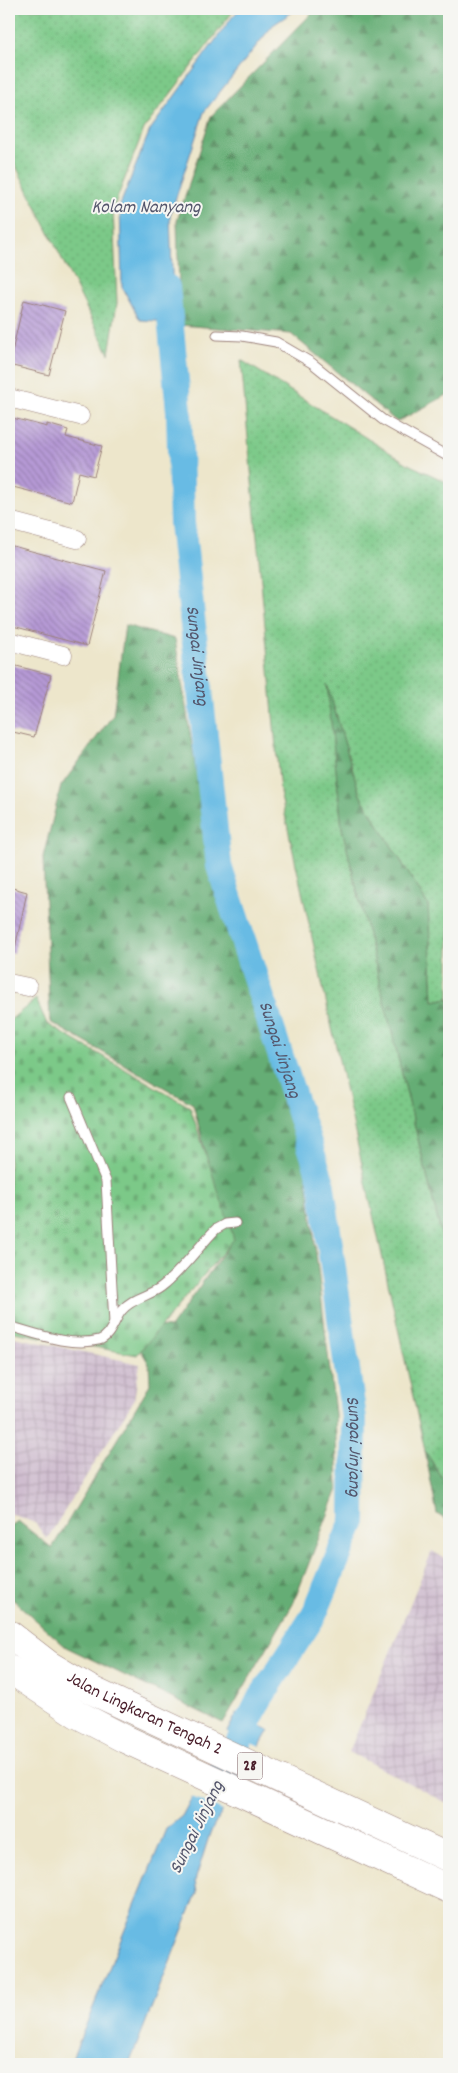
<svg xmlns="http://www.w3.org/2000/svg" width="458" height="2073" viewBox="0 0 458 2073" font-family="Dekko,sans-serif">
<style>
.industrial{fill:url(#industrial-grid)}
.grass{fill:url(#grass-dots);stroke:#63745a}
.forest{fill:url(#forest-firs);stroke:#586650}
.cemetery{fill:url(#cemetery-stones);stroke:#63745a}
.water{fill:#68bbe4;stroke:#596d88}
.pier{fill:#ede6cb}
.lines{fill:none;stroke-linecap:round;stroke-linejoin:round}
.river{stroke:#68bbe4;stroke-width:26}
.building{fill:url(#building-back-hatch)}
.service-casing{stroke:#9c827b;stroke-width:11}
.minor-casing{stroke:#9c827b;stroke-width:19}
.trunk-casing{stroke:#9c827b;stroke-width:29}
.service{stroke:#fff;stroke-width:9}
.minor{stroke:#fff;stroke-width:18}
.trunk{stroke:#fff;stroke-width:28}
.labels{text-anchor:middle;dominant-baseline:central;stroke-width:4;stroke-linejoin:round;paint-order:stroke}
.shield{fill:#f6f6f2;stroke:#7e6067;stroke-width:1}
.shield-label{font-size:16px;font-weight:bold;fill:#4a1f2b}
.street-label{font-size:18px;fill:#4a1f2b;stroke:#f6f6f2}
.water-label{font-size:19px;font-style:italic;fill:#54566c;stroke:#f6f6f2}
</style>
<defs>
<pattern id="industrial-grid" width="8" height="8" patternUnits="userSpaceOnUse" patternTransform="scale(1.25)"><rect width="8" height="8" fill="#cfbdcf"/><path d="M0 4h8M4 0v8" fill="none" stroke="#b3a2b2"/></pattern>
<pattern id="grass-dots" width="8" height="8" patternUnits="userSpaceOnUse" patternTransform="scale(1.25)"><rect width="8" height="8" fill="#7cc988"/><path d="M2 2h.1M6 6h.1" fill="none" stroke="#6dac76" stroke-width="1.8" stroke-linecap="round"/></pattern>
<pattern id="forest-firs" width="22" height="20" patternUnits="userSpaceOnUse" patternTransform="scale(1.25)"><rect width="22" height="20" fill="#65ad74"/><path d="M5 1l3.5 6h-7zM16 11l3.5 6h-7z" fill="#558c5f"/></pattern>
<pattern id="cemetery-stones" width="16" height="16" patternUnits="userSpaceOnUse" patternTransform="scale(1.25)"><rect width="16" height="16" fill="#7cc988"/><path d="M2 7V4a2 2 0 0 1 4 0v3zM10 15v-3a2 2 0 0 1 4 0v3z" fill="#6dac76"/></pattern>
<pattern id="building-back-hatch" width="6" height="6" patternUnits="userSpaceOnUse" patternTransform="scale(1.25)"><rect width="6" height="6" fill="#b69ad6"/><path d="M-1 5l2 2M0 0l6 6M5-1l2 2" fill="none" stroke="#967dae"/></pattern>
</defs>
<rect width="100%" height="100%" fill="#f6f6f2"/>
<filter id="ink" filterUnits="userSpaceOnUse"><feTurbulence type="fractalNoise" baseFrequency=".02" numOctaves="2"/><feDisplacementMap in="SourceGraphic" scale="10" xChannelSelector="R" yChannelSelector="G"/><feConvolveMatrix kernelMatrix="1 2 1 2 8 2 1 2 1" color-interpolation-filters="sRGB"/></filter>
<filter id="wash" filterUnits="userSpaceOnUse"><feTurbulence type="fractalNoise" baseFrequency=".0096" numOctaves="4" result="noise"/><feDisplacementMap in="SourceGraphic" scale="20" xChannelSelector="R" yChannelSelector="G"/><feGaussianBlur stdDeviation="1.12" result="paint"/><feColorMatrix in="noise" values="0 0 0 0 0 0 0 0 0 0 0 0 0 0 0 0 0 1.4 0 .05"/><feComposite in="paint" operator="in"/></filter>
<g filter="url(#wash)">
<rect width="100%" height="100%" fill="#ede6cb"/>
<g class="industrial">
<path d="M9,1336L140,1364L134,1400L47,1539L35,1523L9,1513Z"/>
<path d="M432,1551L449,1561V1804L349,1752Z"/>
</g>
<g class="grass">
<path d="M9,9H235L144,129L113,209L117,303L109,354L9,152Z"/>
<path d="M241,360L410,465L449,483V998L433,1001L428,905L360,795L328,688L342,828L447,1258L449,1302V1489L425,1451L280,792Z"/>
</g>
<g class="forest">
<path d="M325,9H449V394L397,422L291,334L180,325L177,221L211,116L311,14Z"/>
<path d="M125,625L175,639L209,850L271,1054L302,1135L335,1413L338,1489L293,1604L223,1723L66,1647L9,1596V1527L18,1521L52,1548L150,1384L149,1364L139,1347L119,1323L170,1328L229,1245L193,1104L50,1022L43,857L61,786L113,715Z"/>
<path d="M327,684L360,795L428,905L433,1001L449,998V1121H444L449,1133V1302L447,1258L342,828Z"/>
<path d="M425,1451L449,1489V1522L437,1514Z"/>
</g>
<path class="cemetery" d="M36,999L47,1024L190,1107L234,1239L137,1355L9,1331V1021Z"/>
<g class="water">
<path d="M240,9H297L273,25L204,112L170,216L174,322L140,320L122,287L120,205L150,130L233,16Z"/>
<path d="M237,1713L269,1730L210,1833L195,1881L197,1893L130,2062L129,2064H70L166,1829L182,1816Z"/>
</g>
<g class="pier">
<path d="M225,1731L262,1748L245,1777L209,1761Z"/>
<path d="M206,1767L241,1783L225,1812L190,1796Z"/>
</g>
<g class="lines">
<path class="river" id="s1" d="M167,287L179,411L182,523L219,866L321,1180L354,1419L353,1521L314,1615L259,1700L234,1752"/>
</g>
<g id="blocks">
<g class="building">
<path d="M24,300L65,311L49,375L9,365Z"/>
<path d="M9,417L47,427V424L68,430L66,437L102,446L94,476L79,472L72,502L9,486Z"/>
<path d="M9,545L106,571L87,646L9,625Z"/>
<path d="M9,664L51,675L34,737L9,731Z"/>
<path d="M9,887L27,892L14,953H9Z"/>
</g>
</g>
</g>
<g filter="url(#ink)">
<use href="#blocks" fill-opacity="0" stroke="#9c827b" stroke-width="1"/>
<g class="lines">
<defs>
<g id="service">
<path d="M217,335L242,336L276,342L312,363L383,420L449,457"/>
<path d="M71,1097L106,1181L114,1323"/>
<path d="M9,1326C37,1334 70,1347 99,1340C111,1337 114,1319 122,1310C132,1298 149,1296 161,1287C180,1273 199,1246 216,1229L225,1224L235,1223"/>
</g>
<g id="minor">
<path d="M9,398L80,416"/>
<path d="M9,521L77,539"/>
<path d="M9,641L63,655"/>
<path d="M9,983L28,987"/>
</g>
<g id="trunk">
<path id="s2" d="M9,1634L49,1665L91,1690L449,1858"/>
<path d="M9,1669L77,1714L125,1739L449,1889"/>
</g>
</defs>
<use href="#service" class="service-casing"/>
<use href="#minor" class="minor-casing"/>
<use href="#trunk" class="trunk-casing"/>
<use href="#service" class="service"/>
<use href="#minor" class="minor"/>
<use href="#trunk" class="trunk"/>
</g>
</g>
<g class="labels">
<rect class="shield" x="237.5" y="1752.5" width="25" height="27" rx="4"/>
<g class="shield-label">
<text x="250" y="1766">28</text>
</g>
<g class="street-label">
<text stroke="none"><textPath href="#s2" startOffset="158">Jalan Lingkaran Tengah 2</textPath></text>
</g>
<g class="water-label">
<text x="146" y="208">Kolam Nanyang</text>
<text stroke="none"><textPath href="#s1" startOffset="370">Sungai Jinjang</textPath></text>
<text stroke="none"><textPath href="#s1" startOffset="775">Sungai Jinjang</textPath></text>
<text stroke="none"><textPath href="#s1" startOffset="1180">Sungai Jinjang</textPath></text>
<text transform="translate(198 1828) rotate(-64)">Sungai Jinjang</text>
</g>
</g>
<rect width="458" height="2073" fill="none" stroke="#f6f6f2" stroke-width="30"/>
</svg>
